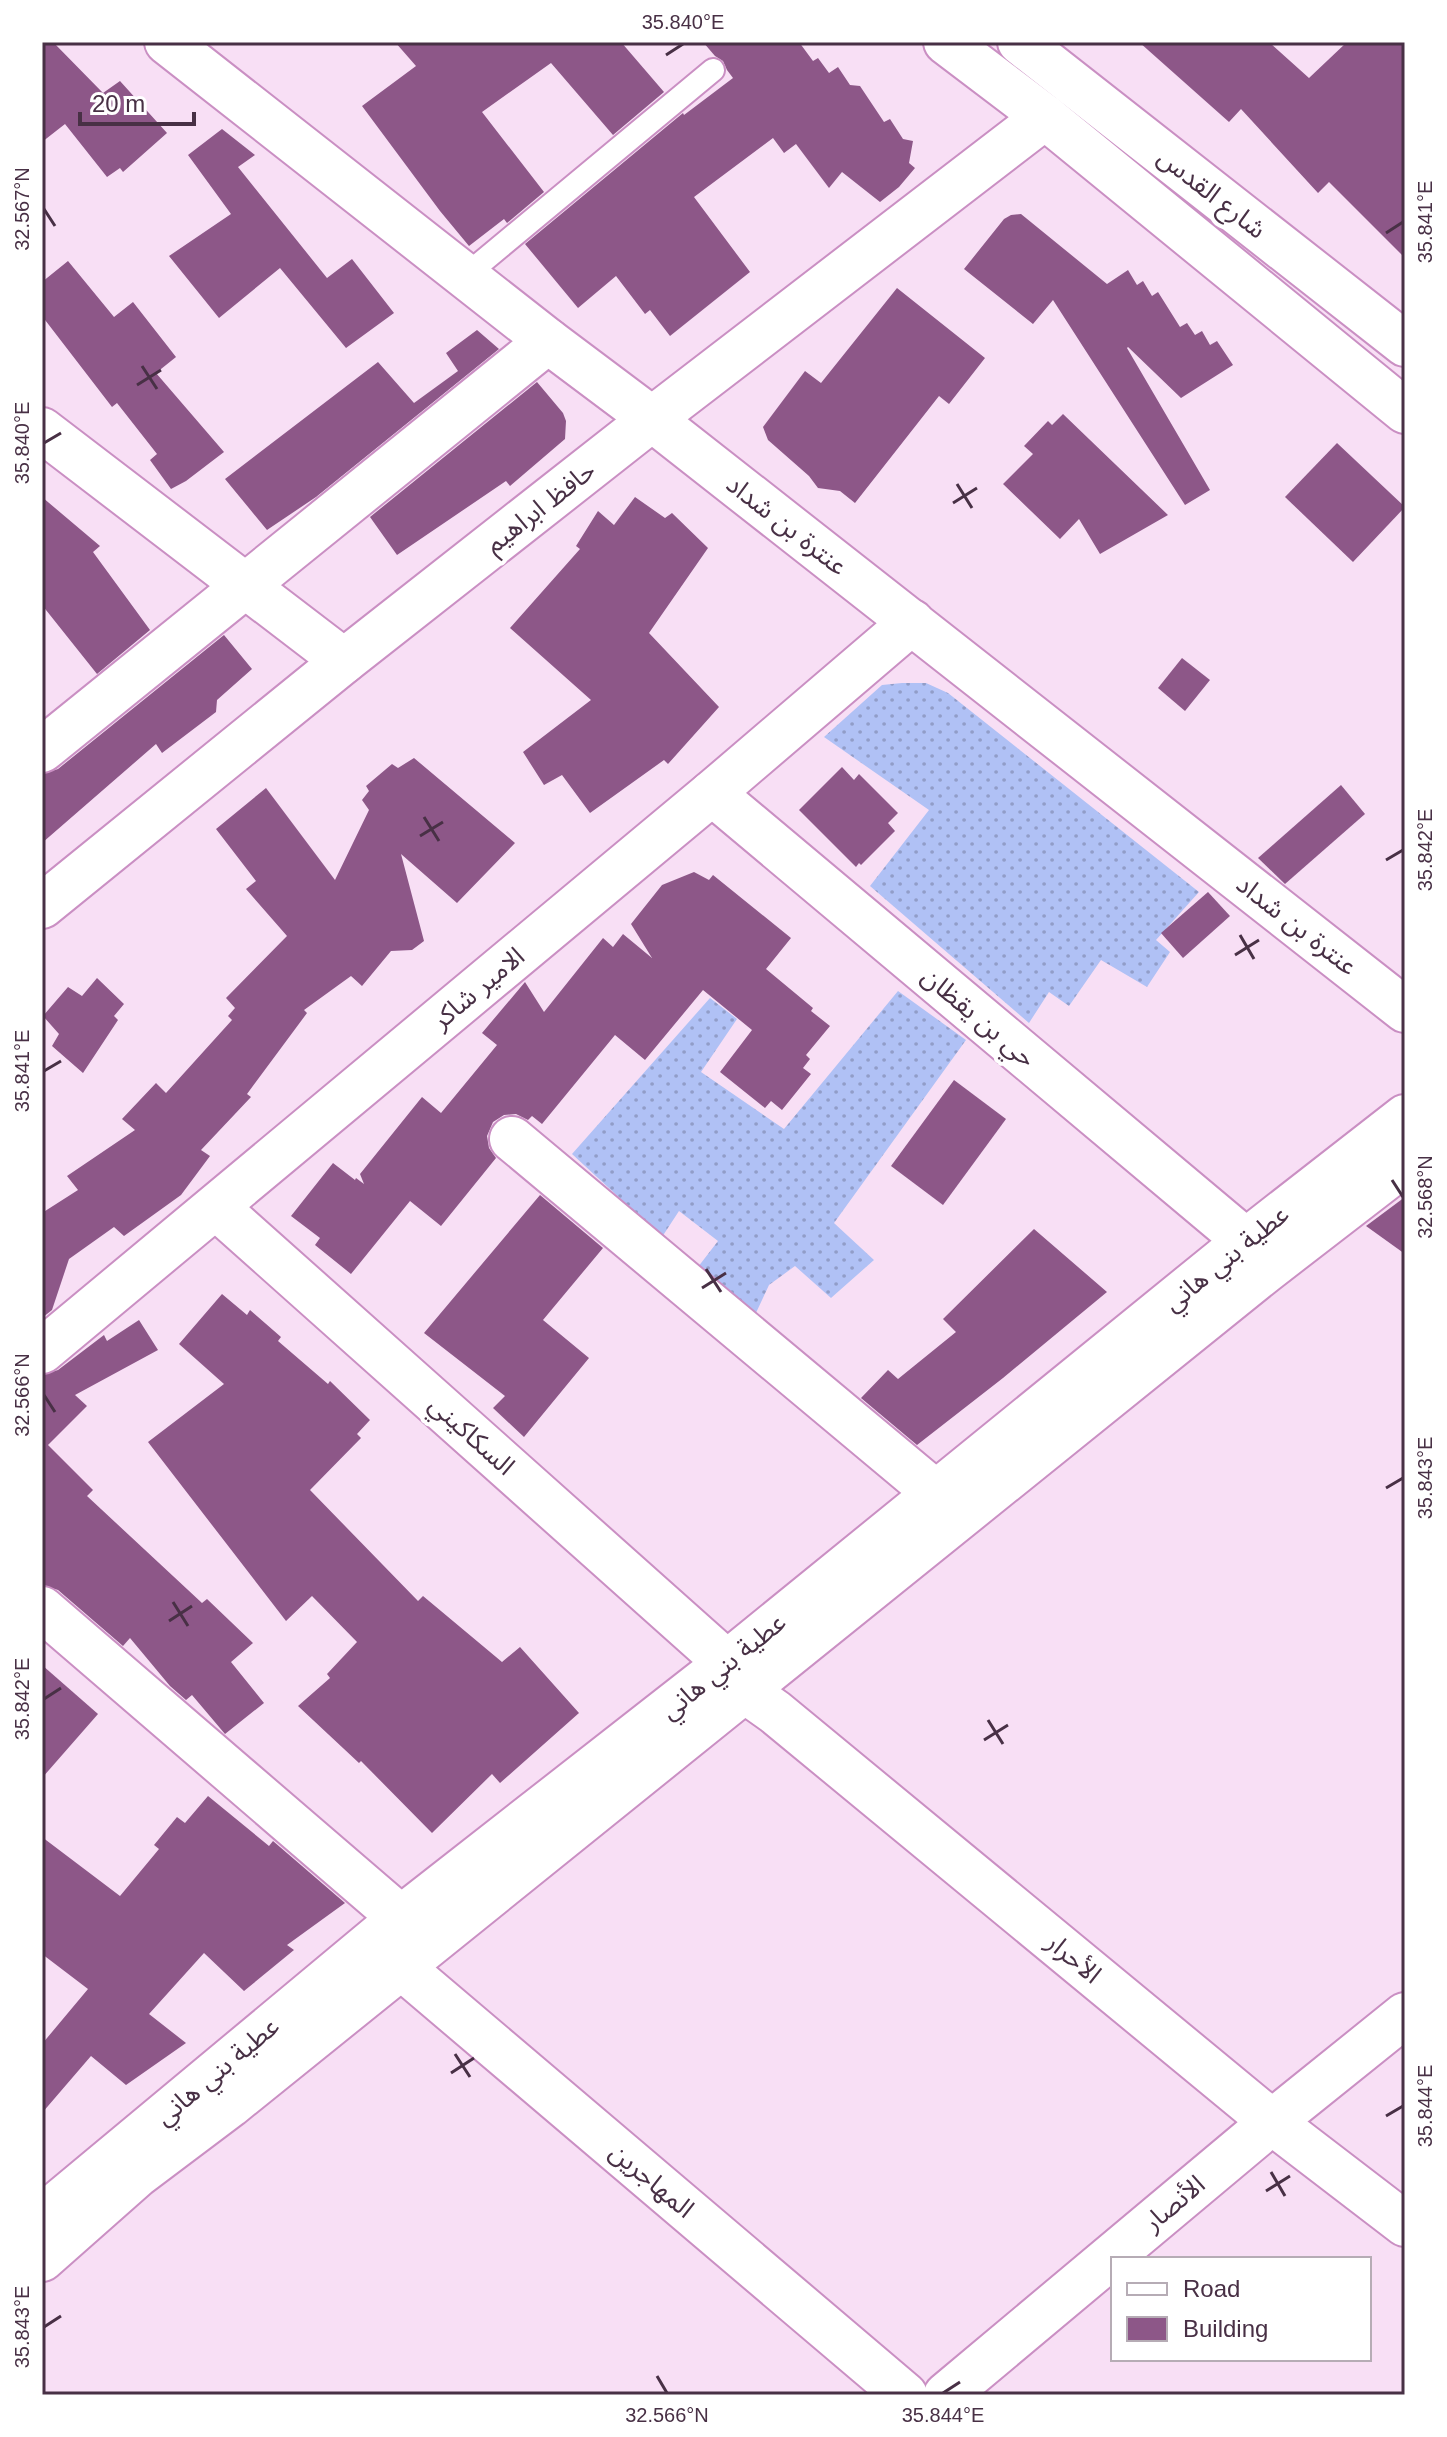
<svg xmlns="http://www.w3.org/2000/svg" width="1447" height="2437" viewBox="0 0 1447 2437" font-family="Helvetica,'Noto Sans Arabic',sans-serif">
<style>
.garden{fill:url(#garden-dots)}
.building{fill:#8d5788}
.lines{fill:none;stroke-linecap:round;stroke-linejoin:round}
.service-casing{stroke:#ca8fc3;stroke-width:26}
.minor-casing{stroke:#ca8fc3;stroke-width:48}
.secondary-casing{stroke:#ca8fc3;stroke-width:48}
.primary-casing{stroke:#ca8fc3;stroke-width:48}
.service{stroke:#fff;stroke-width:22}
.minor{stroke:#fff;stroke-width:44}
.secondary{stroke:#fff;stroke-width:44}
.primary{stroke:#fff;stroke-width:44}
.ticks{fill:none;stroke:#483045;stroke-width:3}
.labels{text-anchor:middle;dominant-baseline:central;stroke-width:8;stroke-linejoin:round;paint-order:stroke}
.street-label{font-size:26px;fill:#483045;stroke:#fff}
.neatline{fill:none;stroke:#483045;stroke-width:3}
.ticks-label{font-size:20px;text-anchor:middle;fill:#483045}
</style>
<defs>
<pattern id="garden-dots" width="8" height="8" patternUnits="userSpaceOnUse" patternTransform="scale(2)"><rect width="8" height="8" fill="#b0c1f5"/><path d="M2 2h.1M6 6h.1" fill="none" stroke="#919dc8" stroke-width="1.8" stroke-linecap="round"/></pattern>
</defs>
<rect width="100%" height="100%" fill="#f8dff5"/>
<g class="garden">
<path d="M902,683H926L948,693L1199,892L1156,940L1170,952L1147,987L1101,960L1069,1006L1049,992L1029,1023L870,886L929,810L824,737L882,685Z"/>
<path d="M898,991L966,1040L834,1223L874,1260L831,1298L795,1266L769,1285L755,1315L698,1267L718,1241L679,1211L662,1237L572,1154L710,998L737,1019L701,1072L784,1129Z"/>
</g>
<g class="building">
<path d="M42,42H53L103,93L120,81L167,133L123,172L120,168L107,177L65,124L42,142Z"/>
<path d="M395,42H621L664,92L613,135L551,63L482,112L544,192L507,223L504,219L469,246L440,211L362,106L416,66Z"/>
<path d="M703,42H799L813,61L818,58L829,73L838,67L850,85L860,86L884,122L890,119L903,139L913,141L909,163L915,168L899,187L880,202L842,172L829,188L796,144L784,153L773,138L694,197L750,272L670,336L650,310L645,314L616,276L578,308L525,244L683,113L684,115L733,78L727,70L723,61L715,56Z"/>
<path d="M1139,42H1269L1309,78L1347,42H1405V258L1329,182L1318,193L1241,109L1229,122Z"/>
<path d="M222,129L255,155L238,167L327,278L352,259L394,313L346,348L280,268L219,318L169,256L231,214L188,155Z"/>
<path d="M1021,214L1107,284L1128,270L1137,285L1143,281L1152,296L1158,292L1180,327L1187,323L1195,335L1202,331L1210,345L1217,341L1233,365L1181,398L1128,347L1127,348L1210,490L1185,505L1053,300L1033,324L964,269L1004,219L1011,215Z"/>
<path d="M68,261L114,317L133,302L176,357L156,373L224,452L186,481L171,489L150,460L157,454L117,403L112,407L42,316V282Z"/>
<path d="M897,288L985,358L949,404L939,396L855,503L840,491L818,488L809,476L768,440L763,427L805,371L821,383Z"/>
<path d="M477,330L499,349L316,497L267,530L225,479L378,362L414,403L458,371L446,353Z"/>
<path d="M537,382L563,413L566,421L565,439L510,486L506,481L397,555L370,517Z"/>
<path d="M1063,414L1168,515L1100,554L1079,519L1060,539L1003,484L1033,454L1024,446L1048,421L1052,425Z"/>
<path d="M1337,443L1405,507L1353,562L1285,497Z"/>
<path d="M42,497L100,546L93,552L150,630L97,674L42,605Z"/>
<path d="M635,497L665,518L672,513L708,548L649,633L719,707L668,764L664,760L590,813L562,775L544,785L523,752L591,700L510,628L580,549L576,546L598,511L614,525Z"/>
<path d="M224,635L252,669L217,700L216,712L162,753L156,744L42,843V774L58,769Z"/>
<path d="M1182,658L1210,680L1185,711L1158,688Z"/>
<path d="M414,758L515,843L457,903L401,854L424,941L412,950L391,951L362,986L351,976L304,1010L307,1013L247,1094L251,1097L201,1150L210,1156L181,1195L124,1236L114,1227L69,1259L52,1310L42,1318V1213L78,1190L67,1176L135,1130L122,1119L156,1083L166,1093L232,1020L228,1016L235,1008L226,998L287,936L246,889L256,881L216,829L266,788L335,880L369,810L362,800L369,791L366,786L392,764L398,768Z"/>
<path d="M842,767L854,780L859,774L898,813L888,823L895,831L861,865L859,863L856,867L799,810Z"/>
<path d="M1341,785L1365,814L1285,884L1258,858Z"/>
<path d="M694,872L709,880L713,875L791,938L766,969L813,1008L811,1011L830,1026L806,1055L810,1059L803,1068L811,1074L782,1110L771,1101L765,1108L720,1072L752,1030L703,990L645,1060L615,1035L542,1124L532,1116L528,1120L516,1114L504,1115L493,1122L487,1136L489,1148L496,1158L441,1226L410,1201L351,1274L315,1245L320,1238L291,1216L333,1163L355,1180L356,1178L364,1184L360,1174L422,1097L441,1113L497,1045L482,1033L525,982L544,1012L603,938L613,947L623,934L652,958L631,924L662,885Z"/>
<path d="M1208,892L1230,916L1183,958L1161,933Z"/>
<path d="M97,978L124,1004L114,1016L118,1020L83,1073L52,1046L59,1034L43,1016L68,987L82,996Z"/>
<path d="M954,1080L1006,1119L943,1205L891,1166Z"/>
<path d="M540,1195L603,1248L543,1320L589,1358L524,1437L493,1408L505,1396L424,1333Z"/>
<path d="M1405,1197V1254L1366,1226Z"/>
<path d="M1034,1229L1107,1292L1003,1378L917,1445L861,1398L888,1370L898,1379L956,1332L943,1319Z"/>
<path d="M222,1294L247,1315L250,1310L281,1337L278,1341L328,1384L330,1381L370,1420L357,1434L361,1438L310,1490L418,1601L423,1596L502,1662L520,1647L579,1713L500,1783L492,1774L432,1833L361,1761L359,1763L298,1706L330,1678L327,1674L357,1642L312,1596L286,1621L148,1442L224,1384L179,1344Z"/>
<path d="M139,1320L158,1350L75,1395L87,1406L48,1445L93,1490L87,1496L202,1603L207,1599L253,1643L231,1662L264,1703L225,1734L192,1695L186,1700L170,1686L130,1638L123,1646L58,1590L42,1585V1375L58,1370L104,1335L107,1341Z"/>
<path d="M42,1665L98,1714L42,1778Z"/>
<path d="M208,1796L269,1846L273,1841L345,1903L287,1945L294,1950L244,1991L204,1953L149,2014L186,2043L126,2085L91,2056L42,2113V2044L88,1989L42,1954V1837L120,1896L159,1849L154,1845L177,1817L185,1823Z"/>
</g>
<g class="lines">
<defs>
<path id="service" d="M465,276L713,70"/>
<g id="minor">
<path d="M167,42L548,341L652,419L1405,1010"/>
<path d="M42,430L344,661"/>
<path d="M42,750L548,341"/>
<path d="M712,793L1246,1241"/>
<path d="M42,906L344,661L652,419L1045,117"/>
<path d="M512,1139L937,1494"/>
<path d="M216,1207L727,1663"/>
<path d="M42,1351L712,793L912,622"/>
<path d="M42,1609L401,1918"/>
<path d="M744,1690L775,1712L1272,2122L1405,2224"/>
<path d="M400,1966L905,2395"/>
<path d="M946,2395L1272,2122L1405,2015"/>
</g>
<g id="secondary">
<path d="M42,2217L401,1918L727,1663L1246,1241L1405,1117"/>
<path d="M42,2259L137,2175L230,2105L1265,1271L1405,1163"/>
</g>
<g id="primary">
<path d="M946,42L1045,117L1405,411"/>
<path d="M1020,42L1405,344"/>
</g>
</defs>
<use href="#service" class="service-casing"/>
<use href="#minor" class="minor-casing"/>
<use href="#secondary" class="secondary-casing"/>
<use href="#primary" class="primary-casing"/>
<use href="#service" class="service"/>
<use href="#minor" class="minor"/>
<use href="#secondary" class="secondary"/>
<use href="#primary" class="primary"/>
</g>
<path class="ticks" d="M666,55L683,44M44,209L55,226M1386,233L1403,222M142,366L157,389M137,385L161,370M44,443L61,433M957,484L972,508M953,503L977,488M424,817L439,841M420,836L443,822M1386,860L1403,850M1240,935L1254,959M1235,955L1259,940M44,1071L61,1061M1392,1180L1403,1197M706,1269L721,1292M702,1288L726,1273M44,1395L55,1412M1386,1488L1403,1478M173,1602L188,1626M169,1621L192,1606M44,1699L61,1688M988,1720L1003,1744M984,1740L1008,1725M455,2054L470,2077M451,2073L474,2058M1386,2116L1403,2106M1271,2172L1285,2196M1266,2191L1290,2176M44,2327L61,2316M657,2376L667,2393M943,2393L960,2382"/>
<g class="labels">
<g class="street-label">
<text transform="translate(1212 193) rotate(38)">شارع القدس</text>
<text transform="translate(540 507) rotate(-38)">حافظ ابراهيم</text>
<text transform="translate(787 525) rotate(38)">عنترة بن شداد</text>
<text transform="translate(1297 925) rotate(38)">عنترة بن شداد</text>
<text transform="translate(478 988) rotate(-40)">الامير شاكر</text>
<text transform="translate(979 1017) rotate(40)">حي بن يقظان</text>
<text transform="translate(1226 1258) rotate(-39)">عطية بني هاني</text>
<text transform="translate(472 1435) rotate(42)">السكاكيني</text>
<text transform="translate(723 1666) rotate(-39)">عطية بني هاني</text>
<text transform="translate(1074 1958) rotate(40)">الأحرار</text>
<text transform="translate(217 2071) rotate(-40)">عطية بني هاني</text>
<text transform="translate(652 2180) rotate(40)">المهاجرين</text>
<text transform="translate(1174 2203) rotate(-40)">الأنصار</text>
</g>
</g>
<rect width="1447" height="2437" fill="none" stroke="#ffffff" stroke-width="88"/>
<rect x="1111" y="2257" width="260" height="104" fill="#ffffff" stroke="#b6acb5" stroke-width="2"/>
<rect x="1127" y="2283" width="40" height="12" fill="#ffffff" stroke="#b6acb5" stroke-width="2"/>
<text x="1183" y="2297" font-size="24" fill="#483045">Road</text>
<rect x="1127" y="2317" width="40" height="24" fill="#8d5788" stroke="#b6acb5" stroke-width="2"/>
<text x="1183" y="2337" font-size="24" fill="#483045">Building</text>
<path d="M80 112v12h114v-12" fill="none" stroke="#483045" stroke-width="4"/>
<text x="92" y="112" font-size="24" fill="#483045" stroke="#ffffff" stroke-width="6" paint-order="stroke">20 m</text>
<rect x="44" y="44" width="1359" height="2349" class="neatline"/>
<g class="ticks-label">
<text x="683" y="29">35.840°E</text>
<text transform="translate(22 209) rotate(-90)" y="7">32.567°N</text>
<text transform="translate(1425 222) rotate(-90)" y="7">35.841°E</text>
<text transform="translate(22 443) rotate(-90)" y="7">35.840°E</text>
<text transform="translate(1425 850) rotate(-90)" y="7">35.842°E</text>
<text transform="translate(22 1071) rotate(-90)" y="7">35.841°E</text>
<text transform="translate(1425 1197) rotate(-90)" y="7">32.568°N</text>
<text transform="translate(22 1395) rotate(-90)" y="7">32.566°N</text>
<text transform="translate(1425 1478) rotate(-90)" y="7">35.843°E</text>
<text transform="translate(22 1699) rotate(-90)" y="7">35.842°E</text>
<text transform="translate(1425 2106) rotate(-90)" y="7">35.844°E</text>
<text transform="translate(22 2327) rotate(-90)" y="7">35.843°E</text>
<text x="667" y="2422">32.566°N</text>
<text x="943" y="2422">35.844°E</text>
</g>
</svg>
